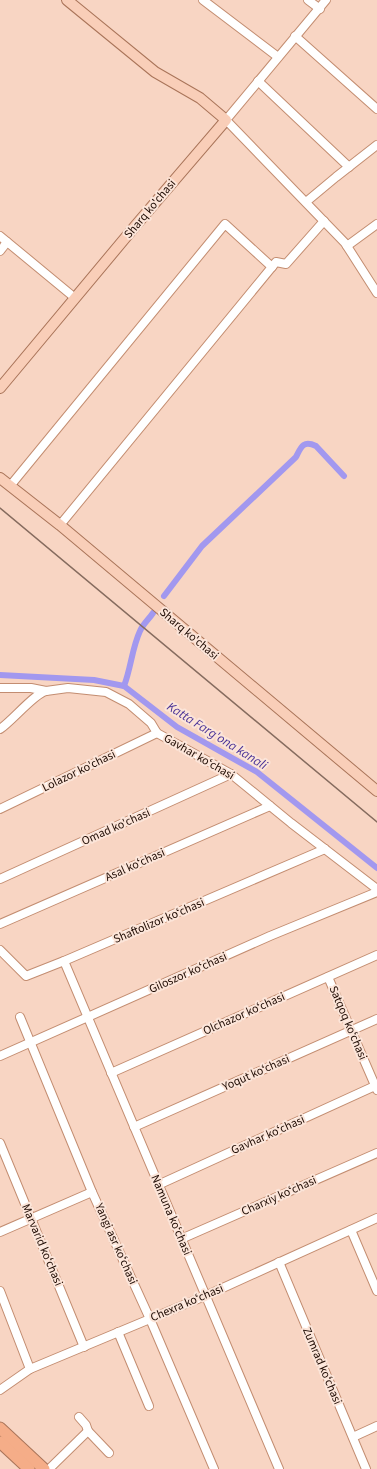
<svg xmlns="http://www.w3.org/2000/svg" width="377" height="1469" viewBox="0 0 377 1469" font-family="'Source Sans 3',sans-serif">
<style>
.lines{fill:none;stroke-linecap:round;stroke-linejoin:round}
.canal{stroke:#a298ef;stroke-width:6}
.minor-casing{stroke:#c38d71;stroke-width:10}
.major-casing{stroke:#a97459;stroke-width:12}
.highway-casing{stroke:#a97459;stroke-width:13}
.minor{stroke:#fff;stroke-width:8}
.major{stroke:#f9ceb8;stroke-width:10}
.highway{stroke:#f5ad88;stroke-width:11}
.rail{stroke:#866c5f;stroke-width:1.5}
.labels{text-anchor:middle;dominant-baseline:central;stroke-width:4;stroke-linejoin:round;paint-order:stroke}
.street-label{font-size:12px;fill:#1d0a02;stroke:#fce5d9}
.water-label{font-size:13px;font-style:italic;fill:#4a3397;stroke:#fce5d9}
</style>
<rect width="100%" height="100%" fill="#f8d5c3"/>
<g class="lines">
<g class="canal">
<path d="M164,596L202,546L296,457C301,447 303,440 316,446L344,476"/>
<path d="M0,675L94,680L124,686L177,727L257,772L377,868"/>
<path d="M124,686C131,668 132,648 140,631C143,624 149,619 153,613"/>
</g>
<defs>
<g id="minor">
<path d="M203,0L278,57"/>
<path d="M308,0L320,9"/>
<path d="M326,0L226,120L345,243L377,293"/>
<path d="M295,36L377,109"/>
<path d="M258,81L349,167"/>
<path d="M306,202L336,177L377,145"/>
<path d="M0,236L75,298"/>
<path d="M347,246L377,224"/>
<path d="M0,251L7,242"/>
<path d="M10,486L225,224L272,267"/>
<path d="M60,525L276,262L286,264L324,221"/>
<path d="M0,688H31L46,691L68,688L106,692L129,704L151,723L157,733L231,774L291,823L377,889"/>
<path d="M0,729C12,721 35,693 46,691"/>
<path d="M0,809L157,733"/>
<path d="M0,879L231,774"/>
<path d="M0,924L270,806"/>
<path d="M0,950L26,976L64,961L325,849"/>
<path d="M64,961L279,1469"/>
<path d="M328,977L377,1090"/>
<path d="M20,1017L92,1192L150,1319L214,1469"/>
<path d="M0,1056L270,936L377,892"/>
<path d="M111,1073L377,955"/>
<path d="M134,1127L377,1019"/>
<path d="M0,1143L84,1347"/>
<path d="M158,1185L377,1085"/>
<path d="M351,1230L377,1291"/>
<path d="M0,1232L92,1192"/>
<path d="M181,1239L377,1153"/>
<path d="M279,1262L366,1469"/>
<path d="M0,1291L30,1369"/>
<path d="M118,1332L149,1406"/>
<path d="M0,1390L30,1369L205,1296L377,1218"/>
<path d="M79,1417L86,1425L88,1431"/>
<path d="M353,1437L377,1426"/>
<path d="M49,1469L88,1431L109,1453"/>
</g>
<g id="major">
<path d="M0,388L136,225L226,120L200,98L155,72L67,0"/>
<path d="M0,478L60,525L377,791"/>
</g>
<g id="highway">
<path d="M0,1428L44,1469"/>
<path d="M0,1442L29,1469"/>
</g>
</defs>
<use href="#minor" class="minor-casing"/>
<use href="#major" class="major-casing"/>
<use href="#highway" class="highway-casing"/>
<use href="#minor" class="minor"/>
<use href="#major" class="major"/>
<use href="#highway" class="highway"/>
<path class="rail" d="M0,508L377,822"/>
</g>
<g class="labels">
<g class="street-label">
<text transform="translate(150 209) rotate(-50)">Sharq ko'chasi</text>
<text transform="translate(189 634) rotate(40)">Sharq ko'chasi</text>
<text transform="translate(199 757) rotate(30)">Gavhar koʻchasi</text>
<text transform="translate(79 771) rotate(-26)">Lolazor ko'chasi</text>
<text transform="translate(116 827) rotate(-24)">Omad ko'chasi</text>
<text transform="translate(135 865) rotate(-24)">Asal koʻchasi</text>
<text transform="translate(159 921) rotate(-23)">Shaftolizor koʻchasi</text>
<text transform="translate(188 973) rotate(-24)">Giloszor koʻchasi</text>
<text transform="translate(244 1014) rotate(-24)">Olchazor koʻchasi</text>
<text transform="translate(348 1023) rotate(67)">Satqoq koʻchasi</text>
<text transform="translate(256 1073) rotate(-24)">Yoqut koʻchasi</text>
<text transform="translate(268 1135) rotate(-24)">Gavhar koʻchasi</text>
<text transform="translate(279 1196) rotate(-24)">Charxiy koʻchasi</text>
<text transform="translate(171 1215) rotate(67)">Namuna koʻchasi</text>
<text transform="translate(116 1244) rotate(66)">Yangi asr koʻchasi</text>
<text transform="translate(42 1245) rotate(67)">Marvarid koʻchasi</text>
<text transform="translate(187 1303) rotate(-23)">Chexra koʻchasi</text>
<text transform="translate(322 1366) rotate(67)">Zumrad koʻchasi</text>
</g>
<g class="water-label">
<text transform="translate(217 736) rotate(32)">Katta Farg'ona kanali</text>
</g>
</g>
</svg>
